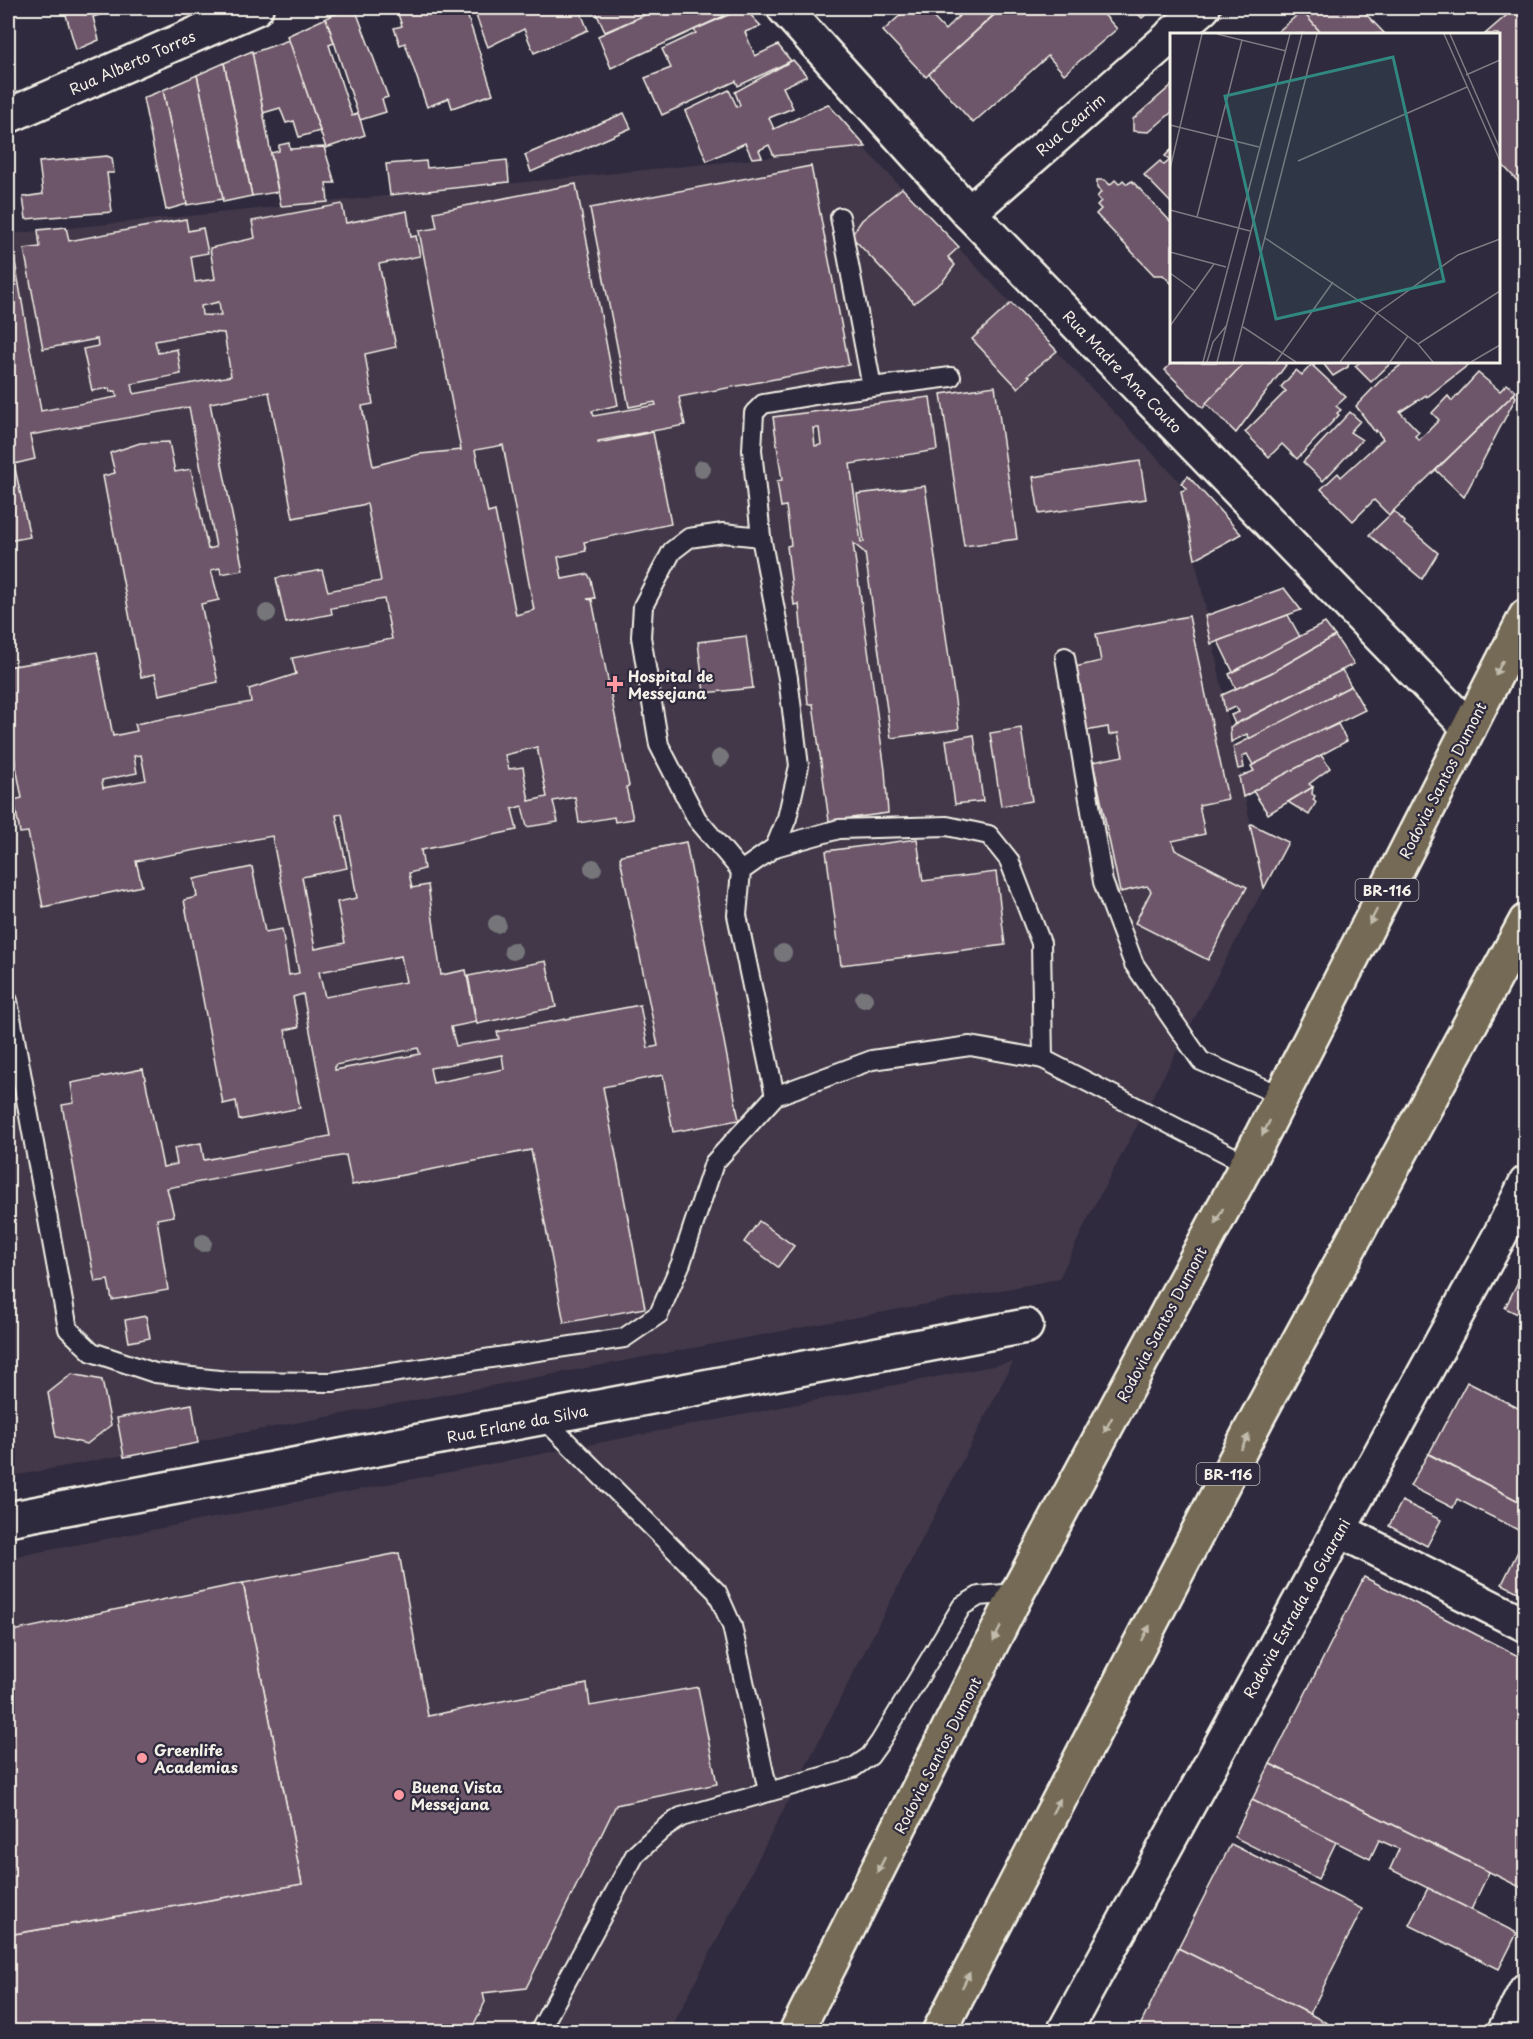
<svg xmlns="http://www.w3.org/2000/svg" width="1533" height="2039" viewBox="0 0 1533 2039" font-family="'Playpen Sans',sans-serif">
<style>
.built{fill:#42384a}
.building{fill:#6e576a;stroke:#f4f1e8;stroke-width:1.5;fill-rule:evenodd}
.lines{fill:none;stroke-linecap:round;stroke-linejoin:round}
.lane-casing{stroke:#f4f1e8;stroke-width:22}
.street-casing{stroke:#f4f1e8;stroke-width:38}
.highway-casing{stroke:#f4f1e8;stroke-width:38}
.lane{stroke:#2f2a3d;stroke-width:18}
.street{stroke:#2f2a3d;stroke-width:33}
.highway{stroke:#756b55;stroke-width:33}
.tree{fill:#76767a}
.oneway{fill:#c1bbad}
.poi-dot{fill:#ff9aa2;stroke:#2f2a3d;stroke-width:2}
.labels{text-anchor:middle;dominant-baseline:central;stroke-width:4.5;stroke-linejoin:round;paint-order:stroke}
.shield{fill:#2f2a3d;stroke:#b9b5b5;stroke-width:1.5}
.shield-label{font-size:14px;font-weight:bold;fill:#f4f1e8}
.street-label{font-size:15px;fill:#f4f1e8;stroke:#2f2a3d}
.poi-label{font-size:15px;font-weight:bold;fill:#f4f1e8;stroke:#2f2a3d;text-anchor:start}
.inset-road{fill:none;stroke:#7e7a81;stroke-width:1.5}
.view{fill:#318880;fill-opacity:0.15;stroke:#318880;stroke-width:3}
.inset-edge{fill:none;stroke:#f4f1e8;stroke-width:3}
</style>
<rect width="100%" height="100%" fill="#2f2a3d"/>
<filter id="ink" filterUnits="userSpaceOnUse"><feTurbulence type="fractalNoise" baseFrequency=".0167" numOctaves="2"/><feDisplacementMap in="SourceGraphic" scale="12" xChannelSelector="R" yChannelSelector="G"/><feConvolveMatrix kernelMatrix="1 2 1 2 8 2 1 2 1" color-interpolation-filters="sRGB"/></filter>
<g filter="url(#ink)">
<g class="built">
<path d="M864,148L1179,481L1264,888L1091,1212L1059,1279L8,1477V234Z"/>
<path d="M1013,1362L670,2031L8,2032V1558Z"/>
</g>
<g class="building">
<path d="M64,8H113V11L93,17L99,40L76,50Z"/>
<path d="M349,8H355L388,97L382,99L386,112L360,120L326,18Z"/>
<path d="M407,8H465L493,94L452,108L449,98L427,107L405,43L400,45L394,28L402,26L397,11Z"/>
<path d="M473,8H579L588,30L534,53L524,29L488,47Z"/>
<path d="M594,8H661L605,32Z"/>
<path d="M660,8H721L724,16L611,68L598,36Z"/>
<path d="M744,8L761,26L745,32L755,56L778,45L791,61L738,86L736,81L662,115L645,78L671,68L662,49L696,33L694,30Z"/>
<path d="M908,8H924L945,30L967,8L1000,9L926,77L883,31Z"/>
<path d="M1002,8H1098L1117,29L1064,74L1048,56L973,123L929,74Z"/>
<path d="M1132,8H1154L1142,18Z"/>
<path d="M1316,8H1360L1385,34H1322L1306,16Z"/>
<path d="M1515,8H1526V190L1498,160V34H1485Z"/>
<path d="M1302,11L1322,34H1275Z"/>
<path d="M326,18L334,43L329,45L352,116L358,113L365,135L326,148L287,36Z"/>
<path d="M289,40L320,131L299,137L294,121L286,123L280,108L263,113L252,53Z"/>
<path d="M252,51L278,192L252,196L224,63Z"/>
<path d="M793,60L807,76L783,87L793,108L769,118L774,129L828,104L866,147L774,156L769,145L759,150L762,157L752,158L745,143L707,161L685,111L729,90L737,107L740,105L735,92Z"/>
<path d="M224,63L252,196L223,202L197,75Z"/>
<path d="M197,75L223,199L187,205L163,90Z"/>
<path d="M1172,85V112L1149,132L1133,131V119Z"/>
<path d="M163,90L187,204L166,210L143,98Z"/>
<path d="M624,113L631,128L531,172L525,155Z"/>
<path d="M289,143L290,149L324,147L335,183H326L328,202L281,206L271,153L279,151V145Z"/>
<path d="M1172,149V204L1144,175L1160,161L1164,165L1170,160L1165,156Z"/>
<path d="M107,156L112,158L114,173H107L112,212L26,219L23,197L43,194L39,162Z"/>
<path d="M507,160L509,182L390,195L386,164L426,161L427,168Z"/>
<path d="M811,166L849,365L679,397L685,425L598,441V443L653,432L671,524L584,542L586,551L558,557L562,579L588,574L591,580L595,598L587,599L592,600L629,786L626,787L633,819L615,822L614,817L579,823L575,797L553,801L558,822L527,827L522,806L512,809L517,830L421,850L424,869L409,873L412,888L428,885L441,975L466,970L476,1022L451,1027L456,1046L499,1039L497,1032L640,1005L648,1048L658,1046L620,858L622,855L686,842L739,1120L673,1132L663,1075L603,1087L645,1308L564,1323L531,1150L352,1185L346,1155L167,1188L174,1216L157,1219L168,1290L112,1300L108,1280L95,1282L62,1105L74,1103L71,1083L143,1069L163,1167L177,1164L174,1148L201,1143L204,1160L330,1136L303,994L293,997L299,1027L285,1030L300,1108L239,1120L236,1101L223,1104L184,900L197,897L194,879L252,867L265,932L282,929L289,975L299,973L272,836L136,861L142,886L43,907L28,832L20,833L14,800L22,798L8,724V667L97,652L113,736L137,731L135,724L251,702L249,689L296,674L292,658L392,639L384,599L331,608L332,614L286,623L276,578L322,570L328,591L381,581L367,504L293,518L269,392L210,403L243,570L221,574L220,568L211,570L219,600L201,604L218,682L159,695L155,674L141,677L103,476L115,473L110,453L140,443L169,442L175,472L191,469L208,549L216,547L189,407L30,435L35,459L14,464L30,537L8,541V233H10L41,411L117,397L116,391L110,392L109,388L92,391L83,349L98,346L97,339L43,349L24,249L40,247L38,230L66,227L69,241L186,219L188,231L203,228L208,253L191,256L195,282L215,279L210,248L255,238L252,221L342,204L346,223L407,211L411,237L416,236L420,256L379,264L396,347L365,354L373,404L362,406L373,466L420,454L461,450L419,231L437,228L434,212L576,184L618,405L592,411L594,416L656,405L655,402L629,407L590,208ZM219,302L221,316L202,315L201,306ZM205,332L224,333L231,376L134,394L132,384L181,374L177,349L158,353L155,341ZM503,445L534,610L516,615L495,511L488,513L475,450ZM537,747L547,797L529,801L523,767L509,769L505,755ZM141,755L146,780L103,788L102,780L137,773L134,756ZM342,814L357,898L337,902L345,943L315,949L302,877L347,868L336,815ZM401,956L406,982L325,997L319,972ZM418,1048L420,1054L335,1070V1065ZM502,1055L504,1069L433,1083L430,1068Z"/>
<path d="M1097,180H1105L1110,185L1115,180L1119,184L1123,180L1127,184L1132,181L1172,223V284L1163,275H1154L1096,214L1101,209L1097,205L1101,201L1097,197L1101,192L1097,188Z"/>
<path d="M902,188L959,247L948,257L955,265L943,281L914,303L851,236L862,220Z"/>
<path d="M1011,303L1057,351L1028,375L1030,376L1018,388L972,339Z"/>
<path d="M1173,362H1245L1203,408L1165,370Z"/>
<path d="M1245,362H1283L1286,365L1236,433L1206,403Z"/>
<path d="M1309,362H1318L1313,366L1346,397L1336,406L1341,410L1337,413L1339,415L1297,459L1282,444L1269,457L1245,432L1286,391L1281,387L1296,370L1302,375L1312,364Z"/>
<path d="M1322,362H1349L1348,367L1333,376Z"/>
<path d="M1360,362H1392L1371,382L1355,366Z"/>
<path d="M1401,362H1472L1427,397L1426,395L1400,412L1419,432L1415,436L1419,440L1439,420L1432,413L1448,396L1452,401L1478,373L1500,391L1507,384L1516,392L1389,515L1374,500L1353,521L1321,489L1338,473L1341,477L1383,439L1376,430L1375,432L1356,406L1379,382L1402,364Z"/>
<path d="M995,386L1017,539L964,546L941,394Z"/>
<path d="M1514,394L1516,397L1464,497L1436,470Z"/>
<path d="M930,397L937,450L850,464L861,542H864L857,494L925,486L959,729L891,738L865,553L853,543L885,770L888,813L829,821L813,704H808L799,604L794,605L787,546L791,545L786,506L781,507L777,481L782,480L773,417ZM813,428H819L821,445L815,446Z"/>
<path d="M1350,412L1360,421L1350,432L1362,440L1323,481L1303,462Z"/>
<path d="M1140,461L1146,499L1039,514L1033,477Z"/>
<path d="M1188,476L1241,534L1195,559L1181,491L1187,489L1181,483Z"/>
<path d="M1394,511L1405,522L1404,524L1438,553L1422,579L1369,535Z"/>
<path d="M1284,588L1301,610L1211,644L1205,616Z"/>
<path d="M1288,615L1300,637L1233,672L1218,641Z"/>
<path d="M1189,616L1228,799L1199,805L1205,834L1172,841L1175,850L1247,887L1208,960L1135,923L1151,891L1147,886L1120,892L1093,762L1123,756L1118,733L1109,735L1108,727L1080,732L1066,669L1101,661L1096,634Z"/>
<path d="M1325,623L1335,636L1271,673L1236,689L1229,674Z"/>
<path d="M746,636L753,688L704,693L698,642Z"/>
<path d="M1335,636L1354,664L1235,724L1231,715L1239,712L1236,707L1225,711L1222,695L1271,673Z"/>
<path d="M1342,670L1351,686L1250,739L1247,734L1231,742L1230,727Z"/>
<path d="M1351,686L1365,710L1253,765L1247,754L1242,756L1244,768L1238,769L1233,747Z"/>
<path d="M1338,724L1347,741L1243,797L1239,777L1254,771L1251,766L1324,728L1325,730Z"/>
<path d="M1021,728L1032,801L1001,806L990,733Z"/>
<path d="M974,735L983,801L955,804L946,740Z"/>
<path d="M1321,755L1330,768L1309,784L1313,787L1268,814L1253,791Z"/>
<path d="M1313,787L1312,794L1315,796L1313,800L1316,802L1309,815L1288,802Z"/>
<path d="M1251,824L1288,842L1264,888L1250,825Z"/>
<path d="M917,839L923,881L996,872L1005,945L841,965L826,851Z"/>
<path d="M546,961L556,1007L477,1024L468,976Z"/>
<path d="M759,1221L794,1246L778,1267L744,1242Z"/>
<path d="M1523,1272L1526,1273V1318L1505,1308Z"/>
<path d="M146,1316L150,1338L129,1342L125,1320Z"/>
<path d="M72,1374L102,1380L111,1425L87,1444L56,1437L48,1393Z"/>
<path d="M1467,1382L1526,1412V1493L1520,1502L1429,1454Z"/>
<path d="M192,1404L198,1443L124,1457L117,1418Z"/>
<path d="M1428,1454L1526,1505V1534L1457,1499L1453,1508L1410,1486Z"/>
<path d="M1402,1501L1441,1520L1427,1546L1389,1526Z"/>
<path d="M1526,1535V1596L1502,1584Z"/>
<path d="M399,1553L428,1716L587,1684L590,1706L698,1687L717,1784L616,1805L526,1988L483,1993L485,2002L470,2032H8V1935L302,1884L243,1583Z"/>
<path d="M1364,1577L1526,1660V1890L1270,1764Z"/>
<path d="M243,1583L302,1884L8,1935V1632Z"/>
<path d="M1270,1764L1489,1872L1471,1910L1390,1869L1399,1849L1379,1840L1370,1859L1252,1800Z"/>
<path d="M1252,1800L1336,1842L1318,1879L1234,1837Z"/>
<path d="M1231,1844L1362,1909L1310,2014L1178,1948Z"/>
<path d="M1428,1888L1517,1933L1499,1969L1409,1925Z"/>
<path d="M1178,1948L1310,2014L1343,2032H1137Z"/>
</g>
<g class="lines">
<defs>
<g id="lane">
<path d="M840,217L872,387"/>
<path d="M761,537L752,450L754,413L763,404L833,392L951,377"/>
<path d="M1065,657L1103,882L1134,964L1201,1061L1282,1096"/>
<path d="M741,871L697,819L659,745L641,637L643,606L672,551L689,538L723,533L761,537L788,678L799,766L787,818L775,847"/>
<path d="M8,1001L68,1329L92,1352L155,1373L228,1381L332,1382L624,1338L659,1314L681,1263L714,1163L775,1096L872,1060L970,1046L1043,1059L1247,1164"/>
<path d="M775,1096L737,915L741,871L775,847L839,829L947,826L989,835L1009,860L1041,943L1043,1059"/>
<path d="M543,1418L717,1592L732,1626L768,1791"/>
<path d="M539,2032L635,1855L663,1829L681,1817L853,1768L870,1756L880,1742L962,1606L979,1596L1017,1593"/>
</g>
<g id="street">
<path d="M784,8L969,213L1469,728"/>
<path d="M1172,34L1203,8"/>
<path d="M8,116L256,8"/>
<path d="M969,213L1172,35"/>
<path d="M8,1519L1026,1326"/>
<path d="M1339,1530L1526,1625"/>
<path d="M1064,2032L1499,1237L1526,1183"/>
<path d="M1504,2032L1526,1990"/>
</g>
<g id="highway">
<path d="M796,2032L1017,1593L1247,1164L1526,616"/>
<path d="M939,2032L1256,1420L1526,921"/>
</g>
</defs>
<use href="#lane" class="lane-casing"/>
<use href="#street" class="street-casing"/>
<use href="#highway" class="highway-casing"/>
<use href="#lane" class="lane"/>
<use href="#street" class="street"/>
<use href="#highway" class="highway"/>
</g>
<g class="tree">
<circle cx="702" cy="469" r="9"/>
<circle cx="267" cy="613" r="9"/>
<circle cx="720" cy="758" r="9"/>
<circle cx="593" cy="868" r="9"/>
<circle cx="497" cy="924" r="9"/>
<circle cx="513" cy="951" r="9"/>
<circle cx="783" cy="953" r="9"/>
<circle cx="864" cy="999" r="9"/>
<circle cx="203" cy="1243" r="9"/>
</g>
<defs><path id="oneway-solid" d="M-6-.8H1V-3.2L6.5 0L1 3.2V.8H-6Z" transform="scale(1.5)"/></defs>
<g class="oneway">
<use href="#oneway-solid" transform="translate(1499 668) rotate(117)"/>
<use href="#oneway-solid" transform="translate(1373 917) rotate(117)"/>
<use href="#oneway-solid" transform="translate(1266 1128) rotate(117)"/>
<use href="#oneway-solid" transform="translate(1219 1216) rotate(118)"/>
<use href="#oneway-solid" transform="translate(1108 1425) rotate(118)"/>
<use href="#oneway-solid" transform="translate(1245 1442) rotate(-63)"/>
<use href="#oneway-solid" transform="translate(1146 1633) rotate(-63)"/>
<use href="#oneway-solid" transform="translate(997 1634) rotate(116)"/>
<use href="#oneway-solid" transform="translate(1056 1806) rotate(-63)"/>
<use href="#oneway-solid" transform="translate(881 1865) rotate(117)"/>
<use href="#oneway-solid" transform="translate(966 1980) rotate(-63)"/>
</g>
</g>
<g class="poi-dot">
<path d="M612 675h6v6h6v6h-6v6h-6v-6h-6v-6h6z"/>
<circle cx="142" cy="1758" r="6"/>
<circle cx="399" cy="1795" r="6"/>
</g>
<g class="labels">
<g class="shield">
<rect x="1355.5" y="879" width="63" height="22" rx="4.5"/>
<rect x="1196.5" y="1463" width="63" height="22" rx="4.5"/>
</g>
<g class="shield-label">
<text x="1387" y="890">BR-116</text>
<text x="1228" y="1474">BR-116</text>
</g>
<g class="street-label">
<text transform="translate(132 62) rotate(-24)">Rua Alberto Torres</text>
<text transform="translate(1070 124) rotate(-41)">Rua Cearim</text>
<text transform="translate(1123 371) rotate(46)">Rua Madre Ana Couto</text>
<text transform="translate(1442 780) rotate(-63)">Rodovia Santos Dumont</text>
<text transform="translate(1161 1324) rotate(-62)">Rodovia Santos Dumont</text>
<text transform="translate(517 1423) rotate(-11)">Rua Erlane da Silva</text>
<text transform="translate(1296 1608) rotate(-61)">Rodovia Estrada do Guarani</text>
<text transform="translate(937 1755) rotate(-63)">Rodovia Santos Dumont</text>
</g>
<g class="poi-label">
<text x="628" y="675">Hospital de<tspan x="628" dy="17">Messejana</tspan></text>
<text x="154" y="1749">Greenlife<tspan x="154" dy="17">Academias</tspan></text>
<text x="411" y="1786">Buena Vista<tspan x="411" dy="17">Messejana</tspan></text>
</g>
</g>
<g transform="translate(1170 33)">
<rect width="330" height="330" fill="#2f2a3d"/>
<path class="inset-road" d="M47,1L116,18M274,1L330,128M280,1L330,116M296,42L330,27M0,92L89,114M128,128L297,54M0,136L32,1M0,177L80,198M27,184L72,7M95,205L207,280L248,311L263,329M0,219L56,234M0,240L25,258M0,293L44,231M73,294L126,329M248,311L330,258M33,329L120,1M37,329L43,309L57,292M47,329L132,1M63,329L147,1M106,329L163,249M170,329L207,280L288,222L330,206M220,329L238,303M301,329L330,312"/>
<path class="view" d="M223,24L274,248L106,286L55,63Z"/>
<rect width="330" height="330" class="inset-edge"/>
</g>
<rect width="1533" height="2039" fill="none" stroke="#2f2a3d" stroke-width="30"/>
<rect x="15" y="15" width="1503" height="2009" fill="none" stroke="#f4f1e8" stroke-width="2" filter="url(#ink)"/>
</svg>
